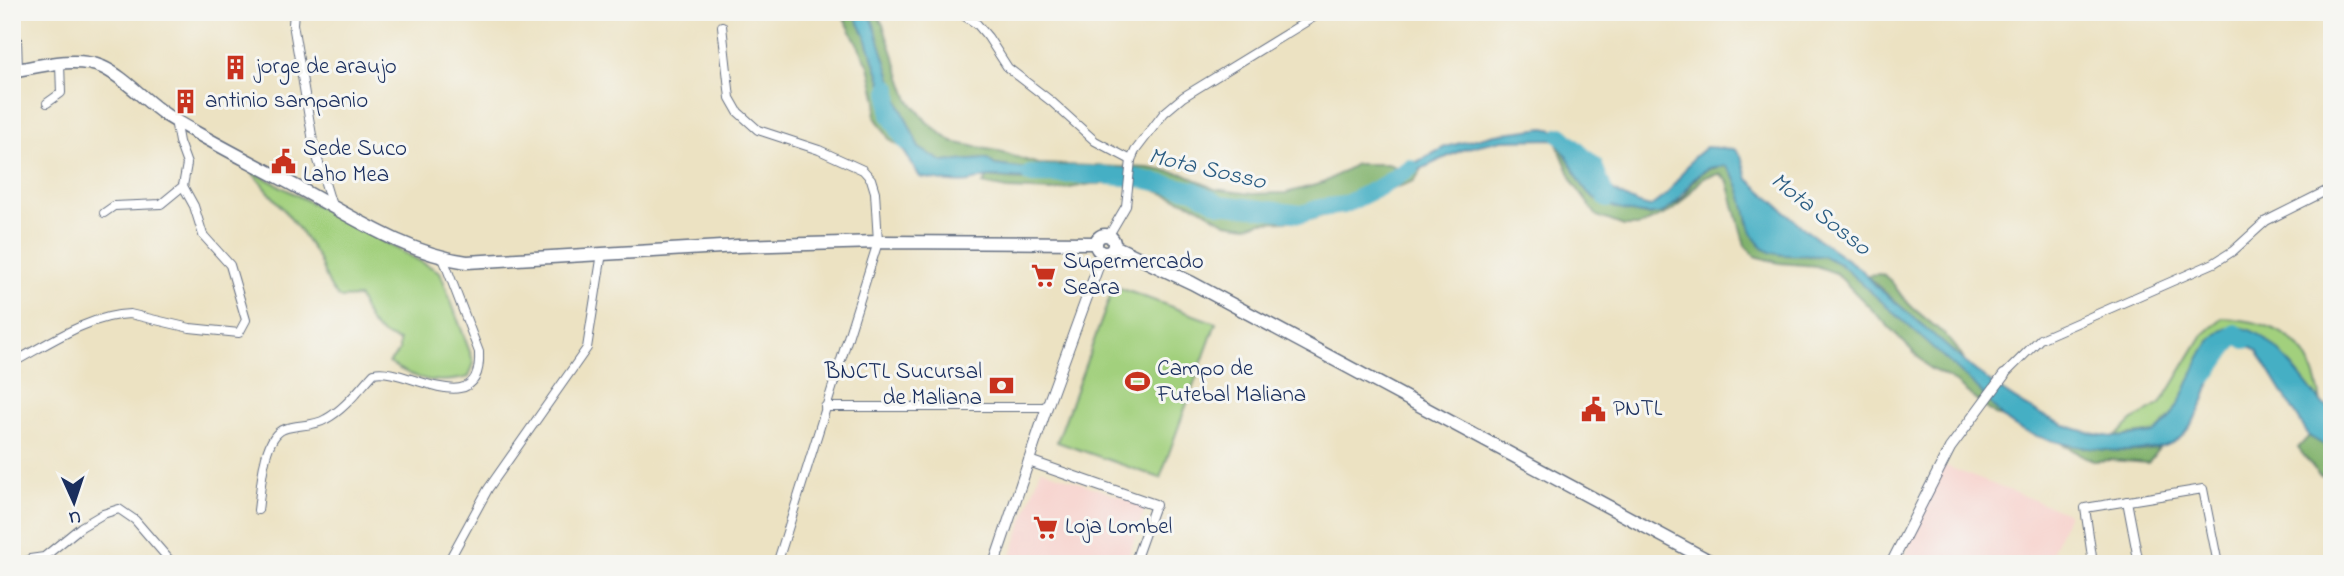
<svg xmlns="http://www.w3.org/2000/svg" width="2344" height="576" viewBox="0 0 2344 576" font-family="'Indie Flower',sans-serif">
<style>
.built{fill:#f7d0cb}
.green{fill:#a2d07d;stroke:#5e806e;stroke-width:2}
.forest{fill:#81b26c;stroke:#4e7065;stroke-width:2}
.water{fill:#45afc4;stroke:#306f91;stroke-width:2}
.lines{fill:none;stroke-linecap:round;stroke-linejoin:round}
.river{stroke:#45afc4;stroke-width:18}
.minor-casing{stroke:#646e81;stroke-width:10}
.tertiary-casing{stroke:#646e81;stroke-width:12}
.primary-casing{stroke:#646e81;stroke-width:15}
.minor{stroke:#fff;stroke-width:8}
.tertiary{stroke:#fff;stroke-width:10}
.primary{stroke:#fff;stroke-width:12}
.labels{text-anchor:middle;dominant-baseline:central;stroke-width:6;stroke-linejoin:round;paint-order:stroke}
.poi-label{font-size:23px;fill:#1b2f5e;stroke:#f6f6f2;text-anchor:start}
.water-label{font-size:24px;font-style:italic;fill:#2a5c82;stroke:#f6f6f2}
</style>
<rect width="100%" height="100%" fill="#f6f6f2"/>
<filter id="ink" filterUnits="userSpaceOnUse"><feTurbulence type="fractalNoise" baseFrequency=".0143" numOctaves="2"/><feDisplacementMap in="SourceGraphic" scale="14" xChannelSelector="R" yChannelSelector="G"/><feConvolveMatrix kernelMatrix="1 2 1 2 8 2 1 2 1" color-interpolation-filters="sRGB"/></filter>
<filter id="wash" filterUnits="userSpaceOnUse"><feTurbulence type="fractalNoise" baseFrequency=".00686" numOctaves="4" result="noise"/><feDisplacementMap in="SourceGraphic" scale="28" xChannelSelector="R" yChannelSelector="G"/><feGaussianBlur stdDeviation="1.57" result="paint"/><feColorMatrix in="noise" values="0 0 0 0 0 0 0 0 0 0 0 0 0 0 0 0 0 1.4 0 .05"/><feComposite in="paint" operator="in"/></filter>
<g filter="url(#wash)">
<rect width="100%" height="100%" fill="#ece2c2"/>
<g class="built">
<path d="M1940,464L2068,513L2048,564H1902Z"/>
<path d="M1041,469L1146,506L1126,564H1008Z"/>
</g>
<g class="green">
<path d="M250,170L440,272L474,363L469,377C436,385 418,381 389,363L399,351V341C372,333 369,323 359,297L340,298C327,288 325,271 317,256C298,225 274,198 250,170Z"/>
<path d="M1114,286L1216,323L1160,478L1057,442Z"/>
<path d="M2222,318C2281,321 2313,343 2321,403L2298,374L2237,326L2201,356L2176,411L2156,432L2115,437L2133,420L2161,404L2202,336Z"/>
</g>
<g class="forest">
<path d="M841,12H853L865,35L878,71L902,148L890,140L875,117L877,101L869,66Z"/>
<path d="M867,12H876L883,25L909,100L927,122L952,142L997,151L1038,164L1148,168L1185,174L1214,189L1252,194L1286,193L1323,183L1356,164H1388L1400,169L1379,182L1401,178L1422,169L1414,181L1366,199L1350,208L1309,220L1261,222L1247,226L1226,223L1197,206L1139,184H1091L1053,191L1007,189L983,184L988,177C1006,179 1038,184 1053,172L995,165L987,159L943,162L919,148L899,103Z"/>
<path d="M1555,139C1568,154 1581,190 1595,199C1610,207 1632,211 1648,216C1656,213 1668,210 1675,205C1697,188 1688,169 1726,166C1742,182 1745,202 1748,223L1808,256H1823L1840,264L1973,383L2004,417L1995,415L1951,379L1929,368L1836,273L1816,266L1779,263L1755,256L1745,246L1728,182L1720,174L1704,177L1674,210L1639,226H1624L1597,216L1574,184Z"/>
<path d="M1880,274C1894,279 1896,291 1906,301C1926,322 1950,333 1964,360L1935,338L1866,275Z"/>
<path d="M2309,436L2332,450V476H2320L2298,448Z"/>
<path d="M2062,444C2086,447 2139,457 2160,447L2148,463L2111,460L2093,461Z"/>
</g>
<g class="water">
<path d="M853,12H867L873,22L899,103L919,148L943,162L987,159L995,165L1055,173C1036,183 1011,177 990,177C983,177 976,181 969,182C953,184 936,180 920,177L902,148L878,71L865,35Z"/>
<path d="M1544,128C1569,132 1568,138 1580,156C1597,181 1621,200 1650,207L1667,194L1694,157L1706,147L1734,149L1741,156L1748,179L1807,231L1862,270L1874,285C1949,342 2014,425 2113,437C2120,437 2149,435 2155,432C2169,425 2180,402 2186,389C2193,373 2203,345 2217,334C2254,304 2302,379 2321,403L2332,410V450L2309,436L2257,351L2237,339L2221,347C2212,377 2205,410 2184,434C2157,466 2048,446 2016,427C1998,418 1986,395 1971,382C1928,343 1884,304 1840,264C1834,261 1827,257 1820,256C1803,254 1786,258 1770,252C1740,239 1751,190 1726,166C1721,167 1715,166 1710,168C1674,183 1686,225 1630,212C1619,209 1604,206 1594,198C1576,184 1571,156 1555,139L1502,140L1479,145L1462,150L1401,178L1377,183L1445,147L1495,134Z"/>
</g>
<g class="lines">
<g class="river">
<path d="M889,88L890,115L906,142"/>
<path d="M1561,136L1594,166L1607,199"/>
<path d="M1030,174L1096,175L1137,178L1193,190L1220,204L1302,214L1320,208L1344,205L1382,186L1410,168"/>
<path d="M2205,376L2235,333L2245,340"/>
</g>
</g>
</g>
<g filter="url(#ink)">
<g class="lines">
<defs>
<g id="minor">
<path d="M294,12L293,24L314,147L332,206"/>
<path d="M958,12L977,24L988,37L1008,68L1052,102L1095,141L1131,160"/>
<path d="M722,26L730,98L738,112L758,130L819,150L863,170L871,179L875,192L878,242L777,564"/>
<path d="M12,28L17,39L18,70"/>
<path d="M47,103L61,93L60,64"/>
<path d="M104,213L114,206L161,204L183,186"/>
<path d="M1109,235L1126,206L1131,160L1135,151L1164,113L1183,97L1322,12"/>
<path d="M12,363C48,344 89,315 130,314L190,328L239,333L246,320L230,265L203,235L194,206L183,186L187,164L179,142L175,120"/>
<path d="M2004,375L2040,339L2214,263L2233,251L2266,221L2332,188"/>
<path d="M825,407H1047"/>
<path d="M2127,501L2139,564"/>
<path d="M258,510C261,491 262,437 284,429C298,424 313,427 326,419C345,409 359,389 374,373C403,365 483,425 479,352L443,258"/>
<path d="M22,564L30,559L44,557L81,527L103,514L119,509L135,520L173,564"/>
<path d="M447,564L488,489L587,348L602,253"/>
<path d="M1134,564L1155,505"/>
<path d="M2093,564L2085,508L2203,489L2218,564"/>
</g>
<g id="tertiary">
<path d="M1029,461L1155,505"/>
<path d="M994,564L1047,407L1103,253"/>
<path d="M1891,564L1950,448L2004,375"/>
</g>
<g id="primary">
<path d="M12,71C40,66 75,56 102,67C123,76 145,101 166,115C208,141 253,163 297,187C351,216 405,253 467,262L738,246L878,242L1096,243"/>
<circle cx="1105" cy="244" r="9"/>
<path d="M1114,246L1192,283L1715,564"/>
</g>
</defs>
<use href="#minor" class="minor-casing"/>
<use href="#tertiary" class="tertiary-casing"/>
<use href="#primary" class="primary-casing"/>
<use href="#minor" class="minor"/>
<use href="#tertiary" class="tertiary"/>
<use href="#primary" class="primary"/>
</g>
</g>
<defs>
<symbol id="building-bare" viewBox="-9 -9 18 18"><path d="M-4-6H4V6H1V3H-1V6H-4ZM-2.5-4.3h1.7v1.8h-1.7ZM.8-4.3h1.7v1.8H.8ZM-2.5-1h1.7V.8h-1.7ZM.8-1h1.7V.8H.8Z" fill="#c8321e" stroke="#f6f6f2" stroke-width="2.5" paint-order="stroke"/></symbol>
<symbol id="civic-bare" viewBox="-9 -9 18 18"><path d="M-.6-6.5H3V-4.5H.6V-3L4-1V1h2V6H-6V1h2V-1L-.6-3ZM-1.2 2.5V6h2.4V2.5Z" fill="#c8321e" stroke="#f6f6f2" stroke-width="2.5" paint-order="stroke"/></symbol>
<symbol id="supermarket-bare" viewBox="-9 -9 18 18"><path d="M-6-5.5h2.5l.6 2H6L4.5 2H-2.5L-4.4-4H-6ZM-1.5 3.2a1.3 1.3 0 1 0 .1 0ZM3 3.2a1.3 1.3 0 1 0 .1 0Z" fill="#c8321e" stroke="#f6f6f2" stroke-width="2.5" paint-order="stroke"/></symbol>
<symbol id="stadium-bare" viewBox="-9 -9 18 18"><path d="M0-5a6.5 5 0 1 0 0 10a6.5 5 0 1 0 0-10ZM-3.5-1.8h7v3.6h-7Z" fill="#c8321e" stroke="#f6f6f2" stroke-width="2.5" paint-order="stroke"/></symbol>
<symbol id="bank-bare" viewBox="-9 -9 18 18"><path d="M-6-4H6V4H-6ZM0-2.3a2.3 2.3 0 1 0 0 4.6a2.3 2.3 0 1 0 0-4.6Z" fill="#c8321e" stroke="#f6f6f2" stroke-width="2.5" paint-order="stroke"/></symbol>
</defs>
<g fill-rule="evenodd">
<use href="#building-bare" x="218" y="50" width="35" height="35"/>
<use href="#building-bare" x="168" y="84" width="35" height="35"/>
<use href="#civic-bare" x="266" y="144" width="35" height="35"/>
<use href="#supermarket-bare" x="1026" y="258" width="35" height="35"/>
<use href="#stadium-bare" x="1120" y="364" width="35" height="35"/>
<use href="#bank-bare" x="984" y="368" width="35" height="35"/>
<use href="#civic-bare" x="1576" y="392" width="35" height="35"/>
<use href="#supermarket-bare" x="1028" y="510" width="35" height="35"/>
</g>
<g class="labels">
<g class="poi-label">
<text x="256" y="67">jorge de araujo</text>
<text x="205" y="101">antinio sampanio</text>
<text x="303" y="149">Sede Suco<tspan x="303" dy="26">Laho Mea</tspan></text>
<text x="1063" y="262">Supermercado<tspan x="1063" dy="26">Seara</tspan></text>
<text x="1157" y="369">Campo de<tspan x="1157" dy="26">Futebal Maliana</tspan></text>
<text x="982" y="372" text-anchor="end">BNCTL Sucursal<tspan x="982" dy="26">de Maliana</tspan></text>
<text x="1613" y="409">PNTL</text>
<text x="1065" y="527">Loja Lombel</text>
</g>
<g class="water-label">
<text transform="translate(1207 170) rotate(13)">Mota Sosso</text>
<text transform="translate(1820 215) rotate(38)">Mota Sosso</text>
</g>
</g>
<rect width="2344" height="576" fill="none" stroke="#f6f6f2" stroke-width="42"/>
<g transform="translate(74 502) rotate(177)" stroke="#f6f6f2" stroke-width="5" paint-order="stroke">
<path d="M0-5L12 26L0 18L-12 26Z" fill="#1b2f5e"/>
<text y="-10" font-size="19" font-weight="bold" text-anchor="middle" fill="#1b2f5e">U</text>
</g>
</svg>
